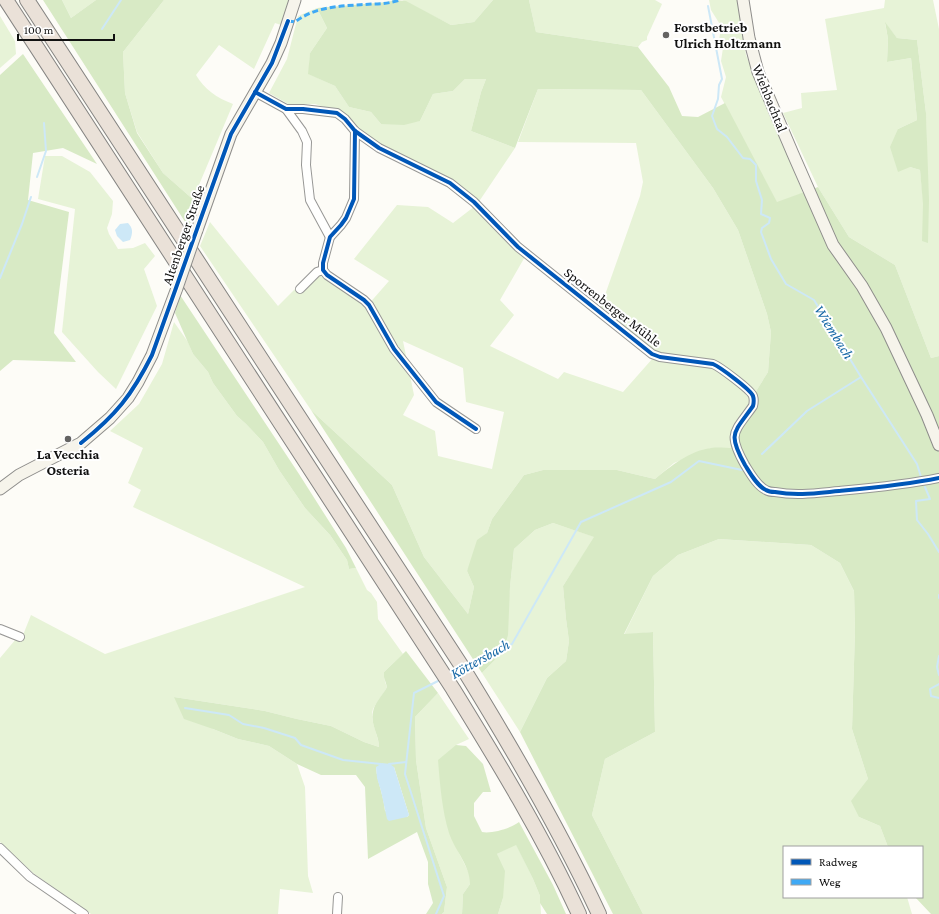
<svg xmlns="http://www.w3.org/2000/svg" width="939" height="914" viewBox="0 0 939 914" font-family="'Crimson Pro',serif">
<style>
.green{fill:#e7f3d7;fill-rule:evenodd}
.forest{fill:#d8eac5;fill-rule:evenodd}
.water{fill:#cde8f7}
.lines{fill:none;stroke-linecap:round;stroke-linejoin:round}
.stream{stroke:#cde8f7;stroke-width:2}
.minor-casing{stroke:#979795;stroke-width:10}
.secondary-casing{stroke:#8e8d8b;stroke-width:13}
.motorway-casing{stroke:#858482;stroke-width:16}
.minor{stroke:#fffffe;stroke-width:8}
.secondary{stroke:#f6f4eb;stroke-width:11}
.motorway{stroke:#eae1d8;stroke-width:14}
.secondary-bridge-casing{stroke:#8e8d8b;stroke-width:13;stroke-linecap:butt}
.secondary-bridge{stroke:#f6f4eb;stroke-width:11}
.quiet{stroke:#3fa9f5;stroke-width:3;stroke-dasharray:6 3;stroke-linecap:butt}
.cycleway-casing{stroke:#fff;stroke-width:6}
.cycleway{stroke:#0057b8;stroke-width:4}
.poi-dot{fill:#646362;stroke:#fff;stroke-width:1.5}
.labels{text-anchor:middle;dominant-baseline:central;stroke-width:4;stroke-linejoin:round;paint-order:stroke}
.poi-label{font-size:14px;font-weight:bold;fill:#111;stroke:#fff;text-anchor:start}
.street-label{font-size:14px;fill:#111;stroke:#fff}
.water-label{font-size:15px;font-style:italic;fill:#1768a6;stroke:#fff}
</style>
<rect width="100%" height="100%" fill="#fdfcf7"/>
<g class="green">
<path d="M62,0H96L71,18Z"/>
<path d="M164,0H289L281,25L275,23L254,69L219,45L196,75C204,89 217,98 233,104L196,192L199,195L196,202L163,173L137,132L125,93L123,52Z"/>
<path d="M402,0H493L474,22L451,25Z"/>
<path d="M529,0H655L662,4L647,37V40L642,42L638,47L536,32Z"/>
<path d="M709,0H738L746,55L803,193L777,203L721,97L726,77L721,61L723,48L719,41L721,26L711,10Z"/>
<path d="M885,0H933L939,29V356L931,358L895,265L849,237L818,187L783,113L802,108L801,93L837,90L825,19L884,8ZM885,23L897,38L917,40L926,113L928,243L920,170L910,167L898,129L917,120L911,58L887,62L888,39Z"/>
<path d="M317,8L327,28L310,53L309,74L335,86L349,107L371,112L381,124L420,121L433,94L453,91L465,79H486L481,92L471,131L515,148L478,203L464,190L444,175L399,156L362,132L336,111L315,104L290,105L269,93L287,59L298,16Z"/>
<path d="M0,16L15,41L16,54L0,68Z"/>
<path d="M538,89L641,90L713,188L738,230L767,314L771,332L768,372L755,393L716,362L655,353L600,309L640,196L643,182L636,143L518,142Z"/>
<path d="M45,156H62L90,172L113,201L112,214L107,228L109,234L118,249L133,248L145,243L155,256L144,269L157,306L116,389L98,372L62,332L75,209L38,199Z"/>
<path d="M397,205L428,207L453,223L475,206L526,255L500,300L514,315L490,346L558,379L564,372L623,392L653,358L714,368L750,395L751,399L733,448H711L674,463L655,479L617,470H543L524,475L492,519L487,533L467,571L474,587L468,614L424,557L392,485L311,410L200,246L210,222L278,306L313,271L367,306L389,281L354,259ZM403,341L463,368L466,402L504,412L492,469L438,456L435,431L403,415L414,395Z"/>
<path d="M174,322L188,342L193,354L208,372L213,383L237,416L246,424L263,442L279,470L305,508L330,535L347,560L349,569L356,568L367,590L371,593L377,602L378,619L403,654L384,672L385,682L387,687C383,695 377,701 373,709C369,721 379,735 379,747L364,742L331,726L297,719L265,711L174,697L213,729L238,739L269,746L297,764L305,787L308,876L313,893L280,889L278,914H91L33,873L0,842V658L21,633L23,635L31,615L105,654L305,587L133,507L141,490L128,483L143,448L110,431L139,404L162,364Z"/>
<path d="M553,523L595,537L563,586L566,619L569,641L566,661L547,678L520,732L482,673L503,652L514,549L535,530Z"/>
<path d="M719,539L811,545L840,563L854,591L855,631L852,729L868,779L859,817L880,826L888,847H784V897H907L912,914H643L592,815L605,759L655,732L653,632L624,635L653,576L678,555Z"/>
<path d="M438,693L469,739L456,745L458,851L470,875V884L463,894L462,914H442L444,912L447,887L426,828L416,760L415,717Z"/>
<path d="M516,844L533,879L540,896L541,914H498L503,898L497,854Z"/>
</g>
<g class="forest">
<path d="M43,0H62L71,18L96,0H164L123,52L125,93L137,133L163,173L196,202L189,228Z"/>
<path d="M394,0L406,1L451,25L474,22L493,0H529L536,32L638,47L669,87L682,116L698,117L725,103L777,202L818,187L849,237L895,265L931,358L939,356V914H931L915,897H922V847H888L880,826L859,817L851,801L868,779L852,729L855,631L854,591L840,563L811,545L719,539L678,555L653,576L624,634L653,632L655,732L605,759L592,815L643,914H613L520,732L547,678L566,661L569,641L566,619L563,586L594,537L553,523L535,530L514,549L510,587L508,635L503,652L482,673L311,410L392,485L424,557L468,614L474,587L467,571L477,540L487,533L492,519L524,475L543,470H617L655,479C671,466 689,451 711,448C718,447 726,448 733,448V428L768,372L771,332L767,314L738,230L713,188L641,90L538,89L515,148L471,131L481,92L486,79H465L453,91L433,94L420,121L404,125L381,124L371,112L349,107L335,86L308,74L310,53L327,28L317,8L388,2Z"/>
<path d="M885,22L897,38L917,40L926,113L929,200L928,243L922,241L923,204L920,170L910,167L898,172L890,147L898,129L917,120L911,58L887,62L888,39Z"/>
<path d="M23,54L97,164L63,148L33,153L28,200L69,212L54,333L76,362L13,360L0,371V75Z"/>
<path d="M180,295L299,474L346,548L356,568L349,569L347,560L330,535L305,508L279,470L263,442L246,424L237,416L213,383L208,372L193,354L175,313Z"/>
<path d="M406,651L438,693L415,717L416,760L426,828L447,887L444,912L442,914H426L433,903L428,884V862L417,832L368,859L365,787L356,775H321L297,764L269,746L238,739L213,729L184,719L174,697L265,711L297,719L331,726L364,742L379,747C379,735 370,724 373,712C374,703 383,695 387,687L384,677V672ZM376,767H394L409,815L407,817L385,811C384,796 377,782 376,767Z"/>
<path d="M456,745L466,746L483,764L491,792H483L474,803V816L482,832C492,834 511,828 519,822L553,885L566,914H547L540,903V896L533,879L516,845L497,854L505,871L503,898L498,914H462L463,894L470,884C470,865 455,851 449,833C442,810 440,785 438,760Z"/>
</g>
<g class="water">
<path d="M128,223C133,228 133,233 130,240L123,242L117,236L115,230L120,224Z"/>
<path d="M382,763L390,764L394,767L409,815L407,817L389,821L387,819L381,791L377,778L376,767Z"/>
</g>
<g class="lines">
<g class="stream">
<path d="M708,6L722,79L719,85L718,99L712,116L717,129L727,137L743,158L750,159L756,165V181L762,200L761,214L770,218L769,223L762,228L761,232L771,259L786,284L814,300L861,377L917,464L921,477"/>
<path d="M102,29L121,0"/>
<path d="M37,177L46,151L44,123"/>
<path d="M0,278L22,224L31,197"/>
<path d="M762,454L807,411L861,377"/>
<path d="M925,487L930,499L916,501L917,520L928,534L939,552"/>
<path d="M939,595V598"/>
<path d="M939,656L937,667L939,675"/>
<path d="M468,666L512,644L581,522L671,482L699,461L742,470"/>
<path d="M450,675L458,671"/>
<path d="M939,684L930,689L931,696L939,698"/>
<path d="M185,708L229,715L243,724L264,728L295,738L301,745L343,760L381,764"/>
<path d="M389,764L406,762"/>
<path d="M436,914L444,896L405,774L414,693L440,680"/>
</g>
<defs>
<g id="minor">
<path d="M255,92L286,109H303L337,113L345,119L355,131L379,148L450,183L474,202L518,247L652,354L660,357L713,364C720,367 751,390 753,396C754,399 754,402 753,406C734,433 727,433 745,465C750,473 757,486 766,490C769,492 773,492 775,492C797,496 817,493 839,491C872,488 906,485 939,478"/>
<path d="M286,109L302,131L307,142L306,165L310,200L330,237"/>
<path d="M355,131L354,199L346,218L341,225L330,237L323,263V270L327,275L364,300L369,305L394,349L436,402L476,429"/>
<path d="M300,289L317,272L323,270"/>
<path d="M0,629L20,637"/>
<path d="M0,848L30,877L84,914"/>
<path d="M337,914L338,897"/>
</g>
<g id="secondary">
<path d="M743,0L749,38L758,72L793,154L833,245L862,286L886,328L927,415L939,445"/>
<path d="M197,230L231,134L272,63L281,43L295,0"/>
<path d="M0,489L19,475L81,443L110,418L128,398L138,382L152,355L177,288"/>
</g>
<g id="motorway">
<path d="M6,0L453,689C498,762 543,836 579,914"/>
<path d="M27,0L461,665C511,746 559,828 599,914"/>
</g>
</defs>
<use href="#minor" class="minor-casing"/>
<use href="#secondary" class="secondary-casing"/>
<use href="#motorway" class="motorway-casing"/>
<use href="#minor" class="minor"/>
<use href="#secondary" class="secondary"/>
<use href="#motorway" class="motorway"/>
<defs>
<path id="secondary-bridge" d="M177,288L197,230"/>
</defs>
<use href="#secondary-bridge" class="secondary-bridge-casing"/>
<use href="#secondary-bridge" class="secondary-bridge"/>
<path class="quiet" d="M288,21L295,22C317,5 345,6 372,4C382,4 391,3 400,0"/>
<defs>
<g id="cycleway">
<path d="M255,92L286,109H303L337,113L345,119L355,131L379,148L450,183L474,202L518,247L652,354L660,357L713,364C720,367 751,390 753,396C754,399 754,402 753,406C734,433 727,433 745,465C750,473 757,486 766,490C769,492 773,492 775,492C797,496 817,493 839,491C872,488 906,485 939,478"/>
<path d="M355,131L354,199L346,218L341,225L330,237L323,263V270L327,275L364,300L369,305L394,349L436,402L476,429"/>
<path d="M81,443C116,415 132,395 152,355L231,134L272,63L288,21"/>
</g>
</defs>
<use href="#cycleway" class="cycleway-casing"/>
<use href="#cycleway" class="cycleway"/>
</g>
<g class="poi-dot">
<circle cx="666" cy="35" r="4"/>
<circle cx="68" cy="439" r="4"/>
</g>
<g class="labels">
<g class="poi-label">
<text x="674" y="27">Forstbetrieb<tspan x="674" dy="16">Ulrich Holtzmann</tspan></text>
<text x="68" y="454" text-anchor="middle">La Vecchia<tspan x="68" dy="16">Osteria</tspan></text>
</g>
<g class="street-label">
<text transform="translate(770 98) rotate(68)">Wiehbachtal</text>
<text transform="translate(183 235) rotate(-71)">Altenberger Straße</text>
<text transform="translate(613 307) rotate(38)">Sporrenberger Mühle</text>
</g>
<g class="water-label">
<text transform="translate(834 332) rotate(58)">Wiembach</text>
<text transform="translate(480 659) rotate(-29)">Köttersbach</text>
</g>
</g>
<rect x="783" y="846" width="140" height="52" fill="#ffffff" stroke="#a0a0a0"/>
<rect x="791" y="859" width="20" height="6" fill="#0057b8" stroke="#a0a0a0"/>
<text x="819" y="866" font-size="12" fill="#111111">Radweg</text>
<rect x="791" y="879" width="20" height="6" fill="#3fa9f5" stroke="#a0a0a0"/>
<text x="819" y="886" font-size="12" fill="#111111">Weg</text>
<path d="M18 34v6h96v-6" fill="none" stroke="#111111" stroke-width="2"/>
<text x="24" y="34" font-size="12" fill="#111111" stroke="#ffffff" stroke-width="3" paint-order="stroke">100 m</text>
</svg>
